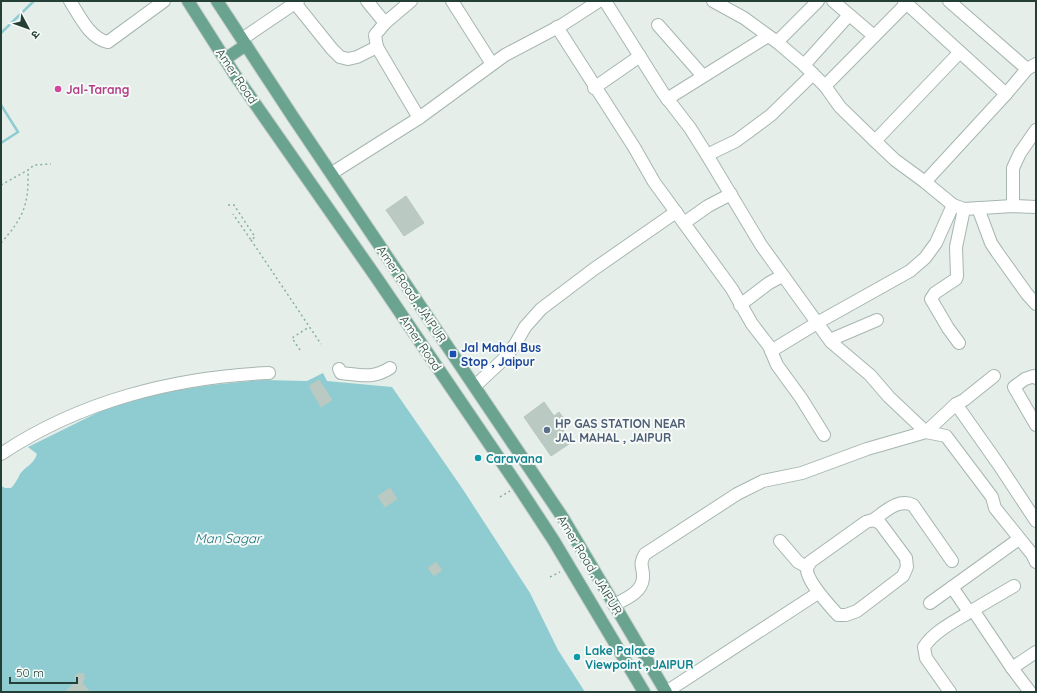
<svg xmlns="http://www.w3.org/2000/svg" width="1037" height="693" viewBox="0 0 1037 693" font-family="Quicksand,'Noto Sans Devanagari',sans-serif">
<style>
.water{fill:#8eccd2;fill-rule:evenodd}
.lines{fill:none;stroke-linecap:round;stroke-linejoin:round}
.stream{stroke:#8eccd2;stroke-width:2.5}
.building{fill:#bac9c2;stroke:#b7c8c0}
.minor-casing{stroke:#a7b6b0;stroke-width:14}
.major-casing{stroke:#c2cac7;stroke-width:14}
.path{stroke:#86b1a0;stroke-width:1.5;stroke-dasharray:2 3;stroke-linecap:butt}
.minor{stroke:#fff;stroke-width:12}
.major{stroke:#6aa390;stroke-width:12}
.hotel-dot{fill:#d1479c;stroke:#f6faf8;stroke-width:1.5}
.transit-dot{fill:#1a4fb4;stroke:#f6faf8;stroke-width:1.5}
.service-dot{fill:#5c6f8a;stroke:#f6faf8;stroke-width:1.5}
.culture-dot{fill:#0f9aa8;stroke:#f6faf8;stroke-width:1.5}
.labels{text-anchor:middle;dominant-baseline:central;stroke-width:4;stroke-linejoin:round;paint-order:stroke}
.street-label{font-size:12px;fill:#244036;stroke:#f6faf8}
.hotel-label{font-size:12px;font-weight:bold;fill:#b23c85;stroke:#f6faf8;text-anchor:start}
.transit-label{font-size:12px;font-weight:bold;fill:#164399;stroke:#f6faf8;text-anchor:start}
.service-label{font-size:12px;font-weight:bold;fill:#4e5e75;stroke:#f6faf8;text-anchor:start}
.culture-label{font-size:12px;font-weight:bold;fill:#0d838f;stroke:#f6faf8;text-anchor:start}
.water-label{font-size:13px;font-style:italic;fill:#1e737c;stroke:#f6faf8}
</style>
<rect width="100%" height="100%" fill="#e5eee9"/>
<path class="water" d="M323,373L327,381L392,387L462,488L530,593L558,650L585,692H90L81,682L84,680V674L79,673L75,676L77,681L65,692H1V486L5,488H11C15,484 17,480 20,474C26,466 33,465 37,454L28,447L109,407L160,393L211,385L262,380L307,381ZM319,380L332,400L321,407L309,386ZM390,489L397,499L385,507L378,496Z"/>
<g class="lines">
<g class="stream">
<path d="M1,33L34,1"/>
<path d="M1,105L18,132L1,143"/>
</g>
</g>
<g class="building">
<path d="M406,196L424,223L404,236L386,210Z"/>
<path d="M319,380L332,400L321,407L309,386Z"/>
<path d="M544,402L554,416L559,412L567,423L561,427L572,442L551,456L524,417Z"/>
<path d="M390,488L397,499L385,507L378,496Z"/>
<path d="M436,562L442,570L434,576L428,568Z"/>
<path d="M79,673L84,674V680L82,683L90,692H65L76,683L75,676Z"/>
</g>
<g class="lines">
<defs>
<g id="minor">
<path d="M70,1C79,15 90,39 108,42L164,1"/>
<path d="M367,1L385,23L411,1"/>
<path d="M452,1L492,64"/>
<path d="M605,1L663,93L690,128L707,155L761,245L831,342L870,375L889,397L926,432L946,436L992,497L995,508L1032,554L1036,562"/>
<path d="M713,1L744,18L777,42L804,65L825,86L840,107L875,141L895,160L925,182L953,205L964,209L1013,206L1036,207"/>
<path d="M833,1L874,36"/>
<path d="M904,1L1006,94L925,182"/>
<path d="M949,1L1027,69"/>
<path d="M295,3L332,49L340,57L348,59L357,57L377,47"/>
<path d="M385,23L375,35L377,47L419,118"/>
<path d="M658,25L703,76"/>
<path d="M557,27L634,147L654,182L732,289L752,324L769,346L777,365L801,398L824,435"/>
<path d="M242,39L298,1"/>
<path d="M777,42L818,1"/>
<path d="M804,65L849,15"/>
<path d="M825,86L907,3"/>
<path d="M594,88L640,56"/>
<path d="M1006,94L1027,69L1036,64"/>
<path d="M667,99L768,36"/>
<path d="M875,141L960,52"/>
<path d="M707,155L736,141L771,115L813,74"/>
<path d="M332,173L419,118L505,55L562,25L599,1"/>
<path d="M1013,206V168L1020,153L1036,130"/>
<path d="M978,208L991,243L997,252L1027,294L1036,304"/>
<path d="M684,223L708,206L731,194"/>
<path d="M740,305L769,283L782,276"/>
<path d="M830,340L877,320"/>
<path d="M959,343L948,328L931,299L935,293L956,279L957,276L956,247L964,209"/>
<path d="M771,351L817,323L910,271L925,258L936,243L953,205"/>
<path d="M339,369L341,373C361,375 373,379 390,368"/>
<path d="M1036,378L1034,376L1025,379L1014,387L1036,425"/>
<path d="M475,386L506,357L516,343L525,327L541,309L594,269L676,212"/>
<path d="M956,404L999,465L1036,521"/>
<path d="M1,454C80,401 175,377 269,373"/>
<path d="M873,520L880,523L906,558L907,567L903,576L857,611L846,615H838C830,606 805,580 807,567C808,566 810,563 810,562L866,522Z"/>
<path d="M873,520C885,512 898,498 913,505L952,561"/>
<path d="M780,541L798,562L807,567"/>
<path d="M952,587L969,612"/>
<path d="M930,603L1019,539"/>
<path d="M614,605C625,599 642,593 643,578C644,568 638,565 645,554L737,494L763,481L802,473L867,449L926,432L956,404L964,400L994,376"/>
<path d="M973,610L1014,586"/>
<path d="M1012,668L1036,652"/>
<path d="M666,692L818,593"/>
<path d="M950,692L926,658L924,647C934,631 957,620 973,610L1012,668L1030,692"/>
</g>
<g id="major">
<path d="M188,1L235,75L376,277L518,486L554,541L644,692"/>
<path d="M217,1L293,117L563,518L666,692"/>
<path d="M225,59L246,45"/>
</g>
</defs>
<use href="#minor" class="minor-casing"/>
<use href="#major" class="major-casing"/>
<g class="path">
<path d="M1,185L28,170L34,165L51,164"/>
<path d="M228,205H234L255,237L251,240L233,214"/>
<path d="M251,240L321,344"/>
<path d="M1,243C24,217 29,204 28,170"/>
<path d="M300,350L292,338L309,327"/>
<path d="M500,497L510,491"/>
<path d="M550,577L560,572"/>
</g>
<use href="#minor" class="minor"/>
<use href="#major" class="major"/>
</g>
<circle class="hotel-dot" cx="58" cy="89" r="4"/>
<rect class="transit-dot" x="449" y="350" width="8" height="8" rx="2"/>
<circle class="service-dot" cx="547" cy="430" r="4"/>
<g class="culture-dot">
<circle cx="478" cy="458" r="4"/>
<circle cx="577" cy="657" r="4"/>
</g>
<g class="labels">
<g class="street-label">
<text transform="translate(237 76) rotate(56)">Amer Road</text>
<text transform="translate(412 294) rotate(56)">Amer Road , JAIPUR</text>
<text transform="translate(421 343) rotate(56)">Amer Road</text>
<text transform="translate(590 565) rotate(59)">Amer Road , JAIPUR</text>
</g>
<g class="hotel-label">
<text x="66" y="89">Jal-Tarang</text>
</g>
<g class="transit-label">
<text x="461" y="347">Jal Mahal Bus<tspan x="461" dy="14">Stop , Jaipur</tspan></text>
</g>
<g class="service-label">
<text x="555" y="423">HP GAS STATION NEAR<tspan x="555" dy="14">JAL MAHAL , JAIPUR</tspan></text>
</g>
<g class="culture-label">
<text x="486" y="458">Caravana</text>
<text x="585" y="650">Lake Palace<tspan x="585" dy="14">Viewpoint , JAIPUR</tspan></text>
</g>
<g class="water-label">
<text x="228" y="538">Man Sagar</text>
</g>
</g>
<rect width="1037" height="693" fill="none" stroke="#244036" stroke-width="4"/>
<g transform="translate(28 28) rotate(131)" stroke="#f6faf8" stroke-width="3" paint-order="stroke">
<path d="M0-3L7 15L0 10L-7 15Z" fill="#244036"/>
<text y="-6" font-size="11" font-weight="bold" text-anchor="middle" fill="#244036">उ</text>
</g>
<path d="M10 677v6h67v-6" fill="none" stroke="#244036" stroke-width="2"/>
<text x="16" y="677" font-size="12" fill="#244036" stroke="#f6faf8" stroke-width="3" paint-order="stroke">50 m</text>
</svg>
